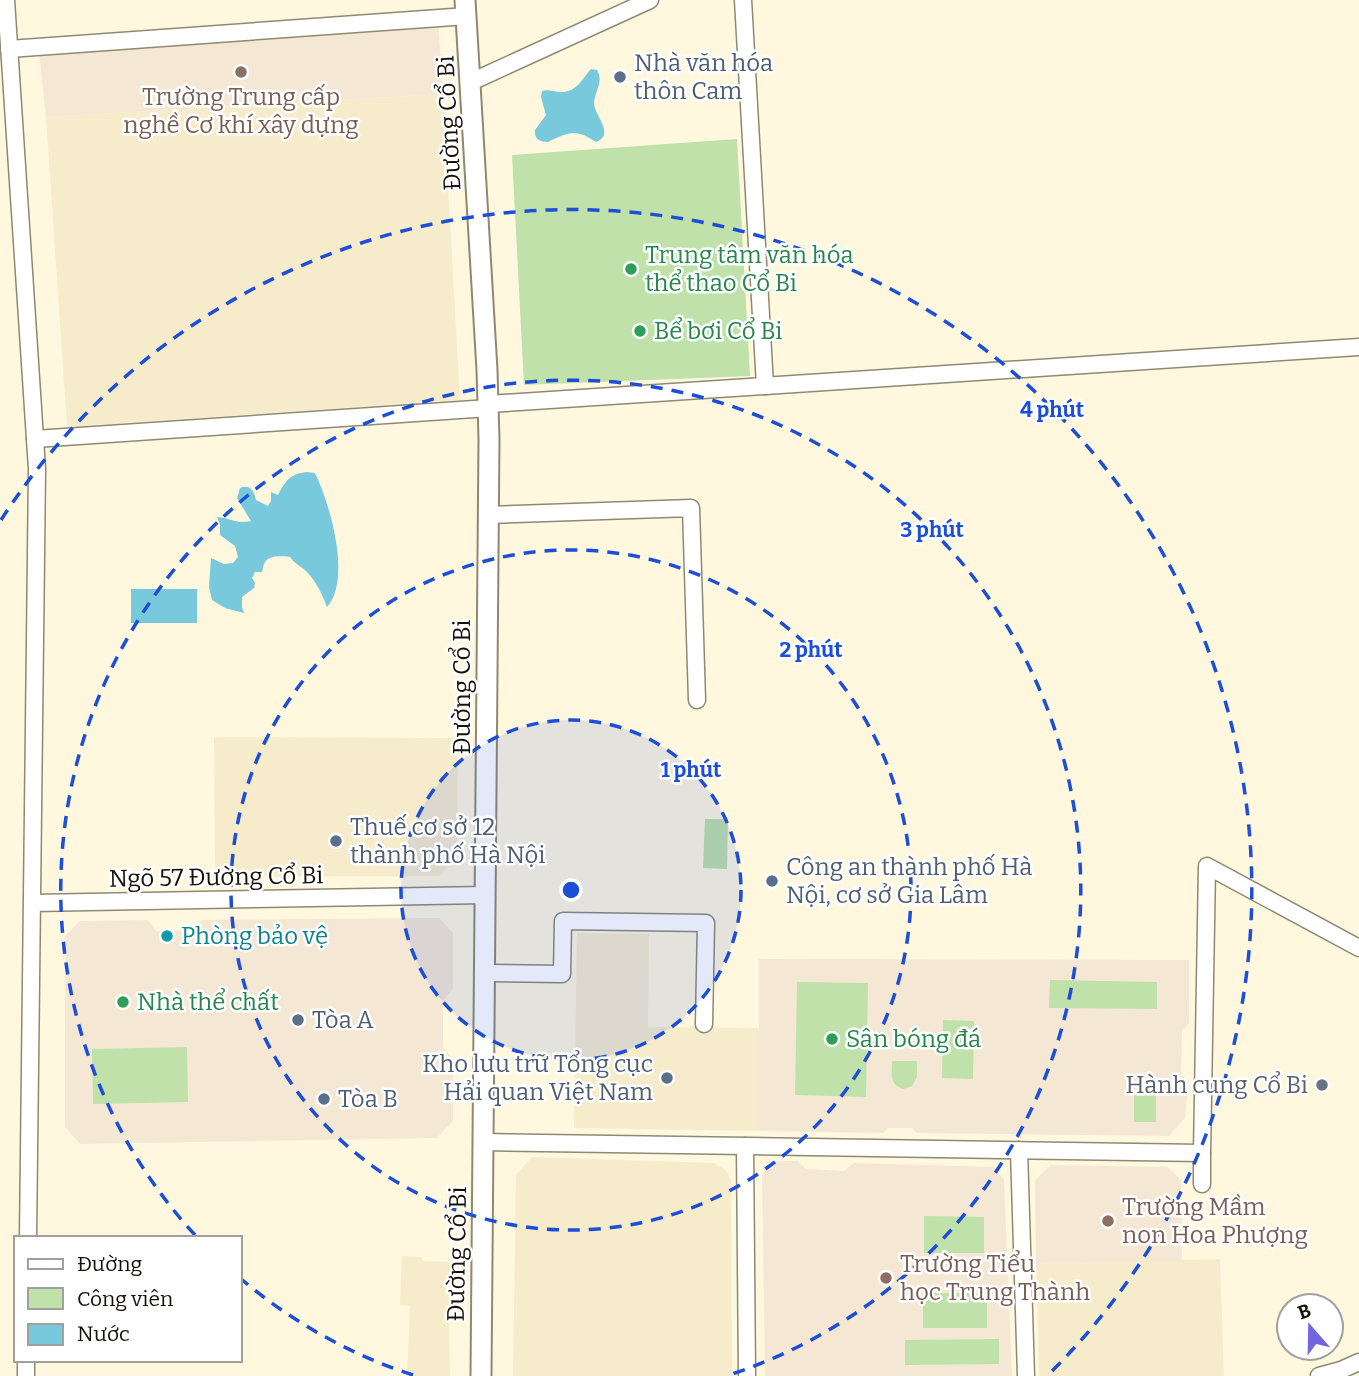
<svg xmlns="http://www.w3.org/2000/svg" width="1359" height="1376" viewBox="0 0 1359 1376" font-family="Bitter,serif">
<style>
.built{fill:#f6eccc}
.education{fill:#f4e8d4}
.green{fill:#c0e1a9}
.water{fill:#78c9db}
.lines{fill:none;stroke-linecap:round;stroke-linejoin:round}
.minor-casing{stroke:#8f8973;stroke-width:19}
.major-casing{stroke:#8f8973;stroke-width:23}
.minor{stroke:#fff;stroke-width:16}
.major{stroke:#fff;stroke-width:19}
.ring{fill:none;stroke:#1d4ed8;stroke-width:3.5;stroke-dasharray:12 9}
.education-dot{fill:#8d6e63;stroke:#fff;stroke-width:2.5}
.service-dot{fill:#5c6f8a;stroke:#fff;stroke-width:2.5}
.leisure-dot{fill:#2e9e5b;stroke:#fff;stroke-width:2.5}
.culture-dot{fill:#0f9aa8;stroke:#fff;stroke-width:2.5}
.worship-dot{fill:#6b7280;stroke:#fff;stroke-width:2.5}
.labels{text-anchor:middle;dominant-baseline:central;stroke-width:5;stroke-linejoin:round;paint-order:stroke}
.service-label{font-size:24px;fill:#4e5e75;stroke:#fff;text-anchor:start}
.education-label{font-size:24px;fill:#785e54;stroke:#fff;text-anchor:start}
.street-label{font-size:24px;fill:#141109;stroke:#fff}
.leisure-label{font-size:24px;fill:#27864d;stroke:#fff;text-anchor:start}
.culture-label{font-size:24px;fill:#0d838f;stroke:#fff;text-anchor:start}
.worship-label{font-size:24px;fill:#5b616d;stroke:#fff;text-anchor:end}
.centre{fill:#1d4ed8;stroke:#fff;stroke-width:3.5}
.ring-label{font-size:21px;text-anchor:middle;font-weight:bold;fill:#1d4ed8;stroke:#fff;stroke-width:5;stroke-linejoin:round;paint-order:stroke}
</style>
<rect width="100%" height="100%" fill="#fff8df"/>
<g class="built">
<path d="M443,94L460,400L67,427L46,117Z"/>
<path d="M214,737L458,738L457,857L440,876L215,877Z"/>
<path d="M577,933L649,934L648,1027L759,1028V1131L574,1128Z"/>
<path d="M532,1157L714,1163L727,1171L731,1180L732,1376H513L516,1175Z"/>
<path d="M402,1256L422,1257V1261L452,1262L449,1318L450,1376H407L410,1306L400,1305Z"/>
<path d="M1220,1259L1224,1376H1039L1036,1263Z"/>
</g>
<g class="education">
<path d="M438,21L443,94L46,117L39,51Z"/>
<path d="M439,918L453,933V988L443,1001V1047L453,1059V1121L437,1138L80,1144L65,1127V936L80,921L148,920L156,931H192L201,920Z"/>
<path d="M759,959L1189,960V1024L1182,1030L1181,1075L1188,1082L1185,1118L1169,1136L917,1133L912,1128H889L883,1133L759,1131Z"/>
<path d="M778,1161H798L806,1169L844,1171L854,1163L993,1167L1004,1180L1012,1376H765L762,1175Z"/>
<path d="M1051,1165L1167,1167L1181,1180L1182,1261L1036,1263L1035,1180Z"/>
</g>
<g class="green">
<path d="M737,139L750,376L524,385L512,155Z"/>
<path d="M705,819H728L727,869L703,868Z"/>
<path d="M1050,980L1157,982V1009L1049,1008Z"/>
<path d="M797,982L868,983L866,1097L795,1095Z"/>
<path d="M943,1020L974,1021L973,1079L942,1078Z"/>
<path d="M187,1047L188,1102L93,1104L92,1049Z"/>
<path d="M892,1061H917V1077L912,1086L903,1089C889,1084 892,1073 892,1061Z"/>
<path d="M1134,1095L1156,1096V1122H1134Z"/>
<path d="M924,1216L984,1217V1253H924Z"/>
<rect x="923" y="1293" width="64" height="35"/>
<path d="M999,1339V1364L905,1365V1340Z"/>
</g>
<g class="water">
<path d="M591,69L597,70C604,82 595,91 594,103C594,115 616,135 596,142C575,128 569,132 548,142C540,142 534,139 535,130L546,115L541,97L542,91C549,89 552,91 559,92C577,93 581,80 591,69Z"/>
<path d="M307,472L315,473C330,504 352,579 327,607C323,596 316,581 307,572C301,566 295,564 290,557C284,556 269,555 265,562C263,565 263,569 262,572H255L252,578L255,583L254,588L242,597V607L244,613L225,608L212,600L209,587L211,558L224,564L233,563L238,557L235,546L220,535V525L217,517C231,518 235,524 251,521L237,498L240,488C250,484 254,491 256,500L268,506L271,501V492L278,495C286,480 290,474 307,472Z"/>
<rect x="131" y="589" width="66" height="34"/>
</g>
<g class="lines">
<defs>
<g id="minor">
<path d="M6,0L37,469L28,1238"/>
<path d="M743,0L765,386"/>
<path d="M9,49L467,16"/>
<path d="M471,82L650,0"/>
<path d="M489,404L1359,347"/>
<path d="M35,439L489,408"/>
<path d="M488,515L691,508L697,700"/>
<path d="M33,903L485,895"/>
<path d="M484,973L562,974L563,921L706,923L704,1024"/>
<path d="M483,1142L1202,1153L1207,866L1359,948"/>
<path d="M745,1146L747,1376"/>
<path d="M1019,1150L1026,1376"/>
<path d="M1202,1184V1153"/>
<path d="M26,1376V1360"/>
<path d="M1319,1376L1341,1370L1359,1362"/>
</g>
<path id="major" d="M465,0L487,370L489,439L481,1376"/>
</defs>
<use href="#minor" class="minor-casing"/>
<use href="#major" class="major-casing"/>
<use href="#minor" class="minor"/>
<use href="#major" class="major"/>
</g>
<circle cx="571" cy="890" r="170" fill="#1d4ed8" fill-opacity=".12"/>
<g class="ring">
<circle cx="571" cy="890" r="170"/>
<circle cx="571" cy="890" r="340"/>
<path d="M413 1375A510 510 0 0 1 240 1278M195 1235A510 510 0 1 1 729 1375"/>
<path d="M1 520A680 680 0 1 1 1048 1375"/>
</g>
<g class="education-dot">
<circle cx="241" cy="72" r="7"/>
<circle cx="1108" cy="1221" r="7"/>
<circle cx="886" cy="1278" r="7"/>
</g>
<g class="service-dot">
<circle cx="620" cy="77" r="7"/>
<circle cx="336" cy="841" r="7"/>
<circle cx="772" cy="881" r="7"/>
<circle cx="298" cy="1020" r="7"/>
<circle cx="667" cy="1078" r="7"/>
<circle cx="324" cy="1099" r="7"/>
</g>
<g class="leisure-dot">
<circle cx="631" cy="269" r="7"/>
<circle cx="640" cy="331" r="7"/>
<circle cx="123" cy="1002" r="7"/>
<circle cx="832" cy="1039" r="7"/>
</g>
<circle class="culture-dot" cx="167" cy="936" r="7"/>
<circle class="worship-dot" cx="1322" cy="1085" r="7"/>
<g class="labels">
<g class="service-label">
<text x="634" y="63">Nhà văn hóa<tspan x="634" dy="28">thôn Cam</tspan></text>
<text x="350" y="827">Thuế cơ sở 12<tspan x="350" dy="28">thành phố Hà Nội</tspan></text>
<text x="786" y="867">Công an thành phố Hà<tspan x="786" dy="28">Nội, cơ sở Gia Lâm</tspan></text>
<text x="312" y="1020">Tòa A</text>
<text x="653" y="1064" text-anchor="end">Kho lưu trữ Tổng cục<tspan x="653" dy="28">Hải quan Việt Nam</tspan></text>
<text x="338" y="1099">Tòa B</text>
</g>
<g class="education-label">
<text x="241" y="97" text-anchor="middle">Trường Trung cấp<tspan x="241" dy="28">nghề Cơ khí xây dựng</tspan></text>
<text x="1122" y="1207">Trường Mầm<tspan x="1122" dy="28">non Hoa Phượng</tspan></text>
<text x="900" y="1264">Trường Tiểu<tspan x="900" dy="28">học Trung Thành</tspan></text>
</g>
<g class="street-label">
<text transform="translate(449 123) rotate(-93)">Đường Cổ Bi</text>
<text transform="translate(462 687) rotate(-90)">Đường Cổ Bi</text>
<text transform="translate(216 877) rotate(-1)">Ngõ 57 Đường Cổ Bi</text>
<text transform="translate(457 1254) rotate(-89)">Đường Cổ Bi</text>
</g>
<g class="leisure-label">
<text x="645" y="255">Trung tâm văn hóa<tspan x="645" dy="28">thể thao Cổ Bi</tspan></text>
<text x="654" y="331">Bể bơi Cổ Bi</text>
<text x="137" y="1002">Nhà thể chất</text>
<text x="846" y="1039">Sân bóng đá</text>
</g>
<g class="culture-label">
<text x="181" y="936">Phòng bảo vệ</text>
</g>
<g class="worship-label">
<text x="1308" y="1085">Hành cung Cổ Bi</text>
</g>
</g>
<circle cx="571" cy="890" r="10" class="centre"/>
<g class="ring-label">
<text x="1052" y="417">4 phút</text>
<text x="932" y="537">3 phút</text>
<text x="811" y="657">2 phút</text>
<text x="691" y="777">1 phút</text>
</g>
<rect x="14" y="1236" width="228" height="126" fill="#ffffff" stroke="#a1a09d" stroke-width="2"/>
<rect x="28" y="1259" width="35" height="10" fill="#ffffff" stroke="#a1a09d" stroke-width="2"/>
<text x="77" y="1271" font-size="21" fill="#141109">Đường</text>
<rect x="28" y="1288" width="35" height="21" fill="#c0e1a9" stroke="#a1a09d" stroke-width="2"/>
<text x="77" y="1306" font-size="21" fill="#141109">Công viên</text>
<rect x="28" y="1324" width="35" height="21" fill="#78c9db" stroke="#a1a09d" stroke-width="2"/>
<text x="77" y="1341" font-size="21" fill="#141109">Nước</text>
<g transform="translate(1310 1327) rotate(340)"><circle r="33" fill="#ffffff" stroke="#a1a09d" stroke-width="2"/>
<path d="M0-5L12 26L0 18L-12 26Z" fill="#7365e0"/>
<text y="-10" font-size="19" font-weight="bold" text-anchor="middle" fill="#141109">B</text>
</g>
</svg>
